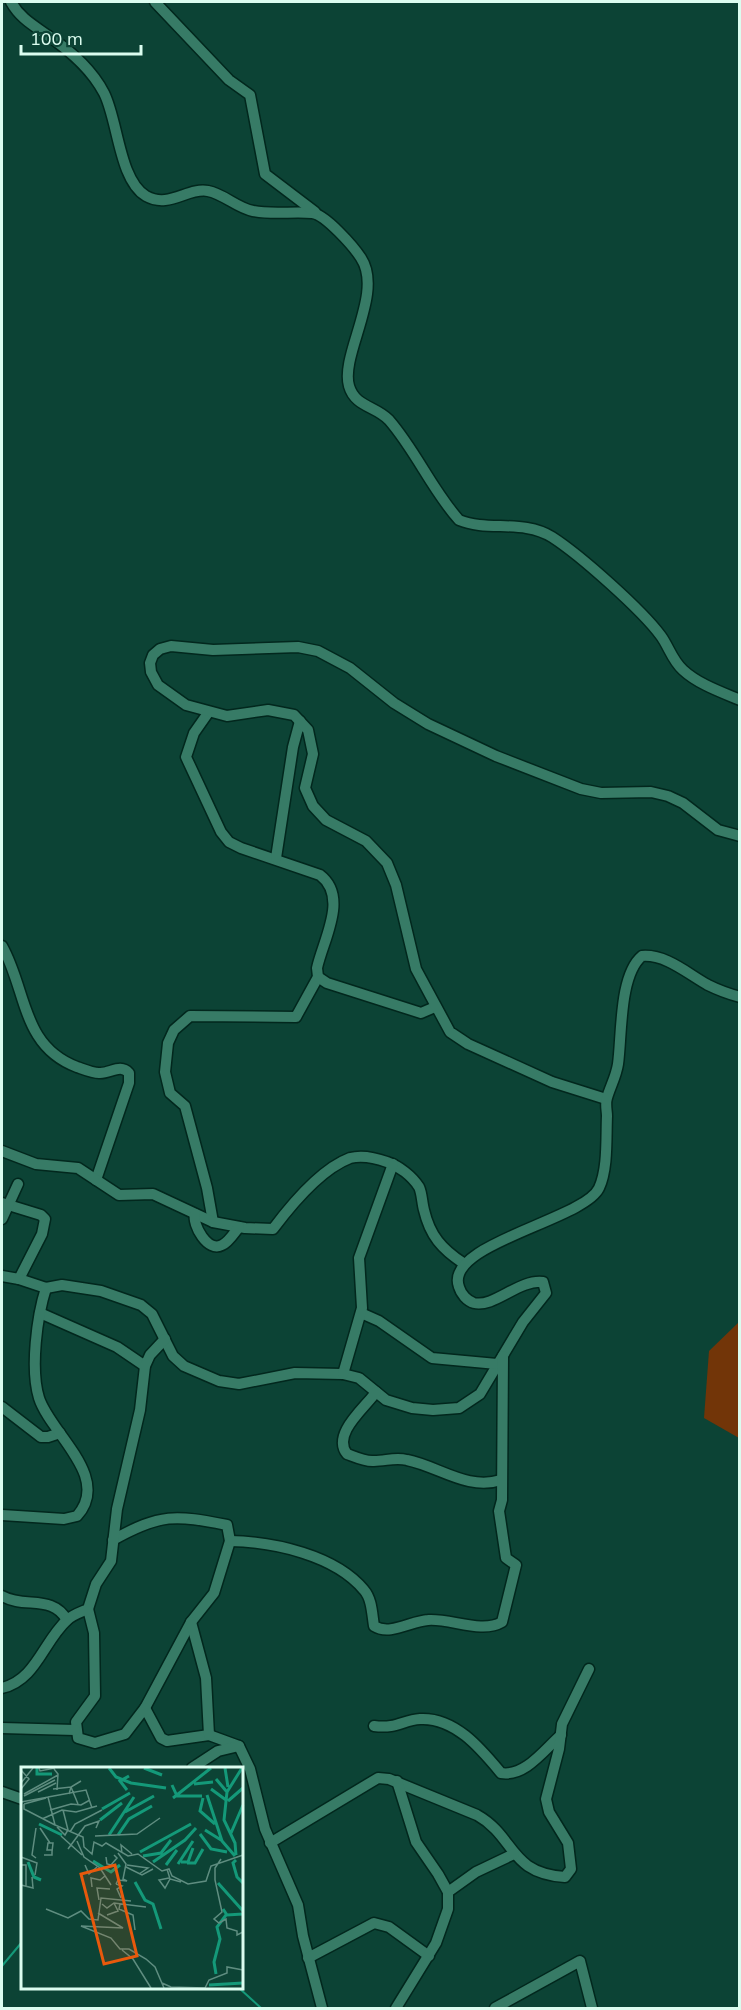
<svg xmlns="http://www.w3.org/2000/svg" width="741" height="2010" viewBox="0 0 741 2010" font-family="Mulish,sans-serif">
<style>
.green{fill:#723508}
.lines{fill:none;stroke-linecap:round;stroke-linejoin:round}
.stream{stroke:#149979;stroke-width:2}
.minor-casing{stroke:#02271d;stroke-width:13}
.minor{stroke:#377b66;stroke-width:10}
.inset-river{fill:none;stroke:#149979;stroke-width:3}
.inset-road{fill:none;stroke:#5f8d80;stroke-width:1.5}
.view{fill:#e8590c;fill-opacity:0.15;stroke:#e8590c;stroke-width:3}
.inset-edge{fill:none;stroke:#dcfdf0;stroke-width:3}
</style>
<rect width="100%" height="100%" fill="#0c4335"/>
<path class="green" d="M739,1322V1438L704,1418L709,1351Z"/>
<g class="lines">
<g class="stream">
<path d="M2,1966L22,1942"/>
<path d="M239,1988L261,2008"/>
</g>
<defs>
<g id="minor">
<path d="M11,2C20,18 33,25 47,35C68,49 92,70 104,93C118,120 119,180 146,196C169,209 188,187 208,191C224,194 237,208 253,211C273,215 293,211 312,213C325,214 354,247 361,258C384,293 340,355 349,386C355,407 376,406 389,420C416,451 432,490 459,520C488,532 523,519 552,537C580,555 642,610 661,636C669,647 672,660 683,670C698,684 721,692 740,700"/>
<path d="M155,2L229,80L250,95L265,174L315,212"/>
<path d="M208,713L194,733L186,757L221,832L229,842L241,848L320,875C349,897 323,940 317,968L318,977L296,1017L190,1016L174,1030L168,1043L165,1072L170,1093L185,1106L207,1188L213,1222"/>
<path d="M276,858L293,747L300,721"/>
<path d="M2,946C27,990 21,1046 77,1067C83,1069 92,1073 99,1073C110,1074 120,1063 129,1073V1083L96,1180"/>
<path d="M318,977L327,983L421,1013L435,1007"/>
<path d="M606,1099L552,1082L468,1044L450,1032L416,969L396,885L387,863L366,841L326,820L313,806L305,788L313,754L308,730L294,715L268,710L227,716L186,705L158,685L151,672L150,663L153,655L160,649L171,646L213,650L298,647L318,651L350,668L394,703L428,724L496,756L581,789L601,793L651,792L668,796L683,803L718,830L740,836"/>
<path d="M2,1151L36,1164L78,1168L119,1195L153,1194L213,1222L245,1228L273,1229C291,1205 321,1169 350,1158C361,1155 376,1158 387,1162C399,1166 412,1176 419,1187C422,1193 422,1203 424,1210C430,1236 442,1249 463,1263"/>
<path d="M2,1203L41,1215L45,1219L42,1234L19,1279"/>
<path d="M195,1214C192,1225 208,1253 222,1245C229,1242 234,1233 239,1227"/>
<path d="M2,1219L18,1184"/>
<path d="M2,1276L19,1279L46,1288L62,1285L101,1291L141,1305L152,1314L173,1356L184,1366L219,1381L239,1384L295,1373L343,1374L359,1378L386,1400L412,1408L433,1410L459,1408L480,1394L523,1322L546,1293L543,1282C519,1279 494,1308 474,1303C467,1301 461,1294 459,1287C443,1244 584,1220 599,1188C608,1169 606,1138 607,1116C607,1111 605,1104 607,1098C610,1087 616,1077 618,1064C622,1035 619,975 642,956C666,954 688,974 708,985C718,990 729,994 740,997"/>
<path d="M40,1313L117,1347L145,1366"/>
<path d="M361,1313L379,1321L432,1358L497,1364"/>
<path d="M343,1374L362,1308L359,1258L393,1164"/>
<path d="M376,1392C366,1407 331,1434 347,1454C355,1457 366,1462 374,1461C386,1461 395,1457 407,1460C438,1466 468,1491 501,1480"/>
<path d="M2,1407L41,1437H48L60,1433"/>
<path d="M2,1515L64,1519L77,1516C112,1477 50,1433 39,1398C30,1369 37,1316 46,1288"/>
<path d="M113,1540C161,1513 175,1515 227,1525L230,1541L214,1593L191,1622L145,1708"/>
<path d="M230,1541C274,1542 335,1555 364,1590C372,1599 372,1614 374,1626C390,1636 411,1621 428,1620C450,1618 482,1634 502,1622L516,1565L506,1558L499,1511L502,1500L503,1356"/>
<path d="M2,1596C25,1609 52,1594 67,1620"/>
<path d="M88,1609L94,1633L95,1696L76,1722L78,1738L95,1743L125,1734L145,1708L161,1738L167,1741L209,1735L239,1746L250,1769L265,1829L298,1905L303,1936L322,2008"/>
<path d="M191,1622L206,1678L209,1735"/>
<path d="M2,1688C36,1680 43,1642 67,1620C72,1615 81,1612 88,1609L96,1584L111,1561L117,1509L140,1410L145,1366L150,1355L165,1339"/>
<path d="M374,1726C397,1729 403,1720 420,1719C455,1717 481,1749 501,1773C525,1777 544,1750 561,1735"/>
<path d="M2,1728L75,1730"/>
<path d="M192,1768L218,1751L239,1746"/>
<path d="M2,1792L22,1799"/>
<path d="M270,1843L378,1778L389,1779L477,1815C516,1837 508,1873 565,1877L571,1869L568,1843L549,1812L546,1799L559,1749L562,1724L589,1669"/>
<path d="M448,1892L476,1872L514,1854"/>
<path d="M308,1958L374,1923L389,1927L429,1956"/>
<path d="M396,2008L436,1943L448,1909V1892L438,1874L416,1842L397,1781"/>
<path d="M495,2008L580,1961L592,2008"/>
</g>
</defs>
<use href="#minor" class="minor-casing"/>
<use href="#minor" class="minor"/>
</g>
<g transform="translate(21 1767)">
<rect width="222" height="222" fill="#0c4335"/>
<path class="inset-river" d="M16,1V7H31M88,1L95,10L110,16L145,21M123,1L141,8M204,1L207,20M195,12L206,25L203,53L214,76L215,88M173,17L192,15M151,18L156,29H181M190,22L205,33M106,23L99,14L108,9M206,25L221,1M186,28L201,74L214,89M152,31L190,1M182,31L179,44L194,57M207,34L222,21M81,42L109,26M104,45L133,29M79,53L101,36M18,57L41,68M184,63L200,73M210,66L222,38M179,67L190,82L206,85M88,68L113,30M97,68L108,52L131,39M119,85L170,57M122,89L140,86L150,73M215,93L212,96L216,110L222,116M72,94L90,105L99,98M7,95L13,110L20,113M132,95L164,73L175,61M160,95H167L172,81M166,96H174L182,82M157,97L172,74M145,98L156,83M114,115L124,133L132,137L140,162M197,116L222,144M202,142L206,148L222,147M195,207L193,195L199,172L196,160L205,148M188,218L222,216"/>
<path class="inset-road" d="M18,1L19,4L34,1M33,2L37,7L36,23M0,3L8,12L0,22M0,16L12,1M32,22L50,20L57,37M17,25L35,16M3,27L37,8M48,27L50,20L60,14M3,29L34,13M27,30L65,23L71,41M0,35L27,30L34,58L62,70L63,80L71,87L73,75L81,79L85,76L107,89L117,87L141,104L148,102L151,109L167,117L185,114L190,99L222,88M3,37V42L34,58M3,37L25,31M29,43L50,37L60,38L69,33M21,52L41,43L55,45L76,39M36,60L44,68L47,63L42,43M19,61L29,76M49,65L54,57L81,43M40,69L61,88M74,69L116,67L139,51M56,74L63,90L79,101L90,118M47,82L64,59L78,54L75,61M101,86L100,78L111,87M23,88H31V85L32,76H27L26,83H31M0,90L16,96L14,108M85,90L86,97L90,98L96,91L93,88M15,91L11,88L15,61M200,92L194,101V113L201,145L193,152L198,156L205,152L206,161L216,164V168L222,165M0,98H5V119M64,98L68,107L76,100M106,98L127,101L118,107M105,100L121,108L132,102M146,102L149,112L160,115M148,111L138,113L144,121L149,112M95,117L97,113L106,114L102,112L105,97L97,86M95,117L101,119L96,122L100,131M0,118L12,121L11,110M71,120L70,111L79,113L84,109M78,133L76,121L89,122M81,137L86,141L93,136L125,140M99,137L98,142L112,148L114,163M25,142L47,151L60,144L68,152L77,153L80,131L110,134M77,146L102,161L60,159L90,171L99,182H108L125,192L134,200L143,221M86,148L97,144L93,136M101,183L112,192L130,221M141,216L150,220L184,221L188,213L206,206V200L222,203"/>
<path class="view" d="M94,98L116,189L83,197L60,107Z"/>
<rect width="222" height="222" class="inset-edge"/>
</g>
<rect width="741" height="2010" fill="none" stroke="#dcfdf0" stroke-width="6"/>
<path d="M21 45v9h120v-9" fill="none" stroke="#dcfdf0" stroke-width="3"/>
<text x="30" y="45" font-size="18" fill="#dcfdf0" stroke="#0c4335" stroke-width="4.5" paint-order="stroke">100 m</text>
</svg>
